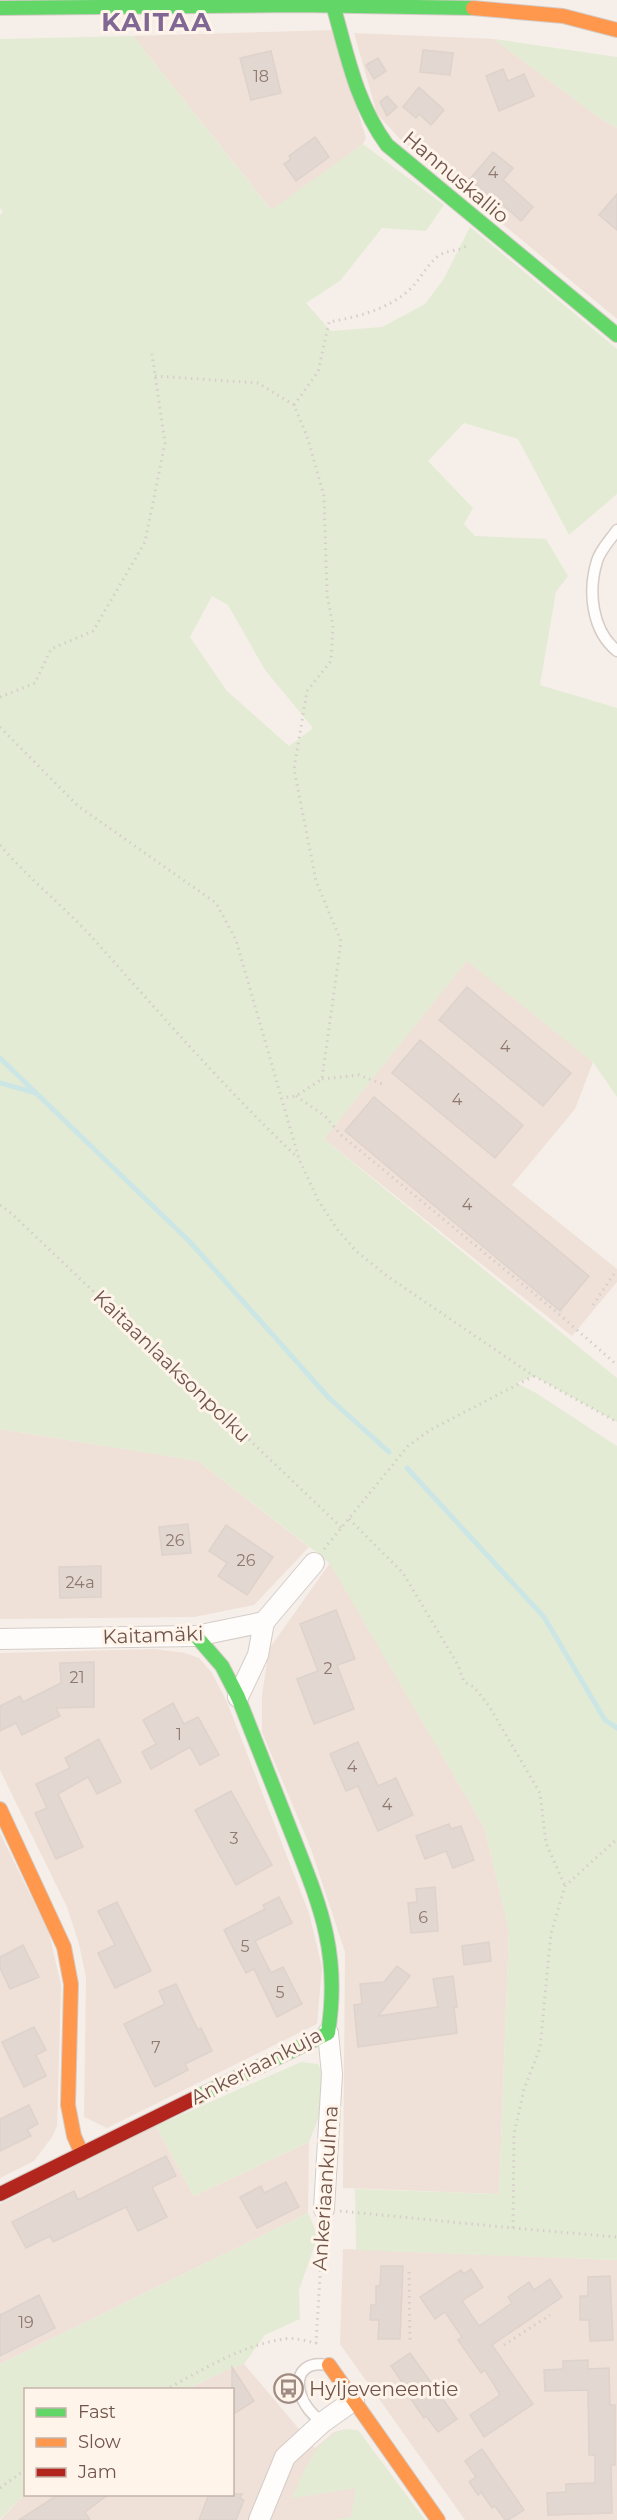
<svg xmlns="http://www.w3.org/2000/svg" width="617" height="2520" viewBox="0 0 617 2520" font-family="Montserrat,sans-serif">
<style>
.residential{fill:#efe1d7}
.green{fill:#e4ebd4;fill-rule:evenodd}
.lines{fill:none;stroke-linecap:round;stroke-linejoin:round}
.stream{stroke:#cce5e5;stroke-width:5}
.building{fill:#e2d7d1;stroke:#ded2cc;stroke-width:1.5}
.lane-casing{stroke:#d5ccc7;stroke-width:13}
.street-casing{stroke:#d5ccc7;stroke-width:22}
.fast-casing{stroke:#d4cbc6;stroke-width:16}
.slow-casing{stroke:#d4cbc6;stroke-width:16}
.jam-casing{stroke:#d4cbc6;stroke-width:16}
.path{stroke:#d6ceca;stroke-width:3;stroke-dasharray:1.5 4.5;stroke-linecap:butt}
.lane{stroke:#fefdfc;stroke-width:10}
.street{stroke:#fefdfc;stroke-width:20}
.fast{stroke:#63d668;stroke-width:14}
.slow{stroke:#ff974d;stroke-width:14}
.jam{stroke:#b3261e;stroke-width:14}
.labels{text-anchor:middle;dominant-baseline:central;stroke-width:6;stroke-linejoin:round;paint-order:stroke}
.number-label{font-size:16px;fill:#8f786f}
.street-label{font-size:20px;fill:#71554b;stroke:#fef4ea}
.poi-label{font-size:20px;fill:#71554b;stroke:#fef4ea;text-anchor:start}
.district-label{font-size:26px;font-weight:bold;letter-spacing:1.5px;fill:#806794;stroke:#fef4ea}
</style>
<rect width="100%" height="100%" fill="#f6efe9"/>
<g class="residential">
<path d="M333,30L366,138L363,144L272,211L133,36Z"/>
<path d="M354,33L494,39L601,119L617,128V319L400,139L377,114Z"/>
<path d="M467,960L593,1062L575,1109L512,1185L617,1269V1282L572,1336L324,1139Z"/>
<path d="M0,1429L198,1461L309,1547L254,1605L194,1617L0,1619Z"/>
<path d="M330,1563L484,1827L509,1930L499,2194L343,2188L345,1952L311,1849L262,1732V1696L269,1649Z"/>
<path d="M154,1649L185,1653L199,1658L212,1673L227,1702L309,1913L322,1967L317,2024L107,2128L84,2117L86,1977L79,1944L67,1907L0,1770V1653Z"/>
<path d="M0,1833L49,1933L61,1985L57,2126L52,2137L34,2161L0,2178Z"/>
<path d="M156,2126L194,2196L309,2142L308,2213L0,2364V2204Z"/>
<path d="M343,2249L617,2260V2520H465L340,2344Z"/>
<path d="M244,2364L315,2448L334,2432L346,2429L425,2520H0L25,2494H232V2390L188,2389L227,2370Z"/>
</g>
<g class="green">
<path d="M133,36L271,210L363,144L444,205L426,231L382,228L340,281L306,303L331,331L382,327L425,304L443,280L470,227L617,349V494L569,535L518,439L464,423L428,461L473,508L464,524L475,536L546,539L568,576L556,592L540,685L617,708V1097L593,1062L467,961L324,1139L617,1378V1422L534,1376L517,1383L536,1393L617,1446V2260L356,2250L355,2189L499,2194L509,1930L484,1827L330,1564L320,1555L198,1461L0,1429V215L3,212L0,208V39ZM212,596L228,605L265,670L313,728L289,746L227,691L190,637Z"/>
<path d="M494,39L617,57V128L601,119Z"/>
<path d="M301,2062L318,2064C332,2089 319,2118 309,2142L194,2196L156,2126Z"/>
<path d="M308,2213L318,2236L299,2290L300,2319L265,2335L244,2364L227,2370L188,2389L26,2390L25,2494L0,2519V2364Z"/>
<path d="M346,2429L358,2430L425,2520H333L351,2517L356,2488L292,2498C305,2471 314,2438 346,2429Z"/>
</g>
<g class="lines">
<g class="stream">
<path d="M0,1058L190,1242L329,1398L389,1452"/>
<path d="M0,1083L36,1093"/>
<path d="M407,1468L544,1617L605,1720L617,1728"/>
</g>
</g>
<g class="building">
<path d="M423,50L453,53L450,75L420,72Z"/>
<path d="M271,51L281,93L251,100L240,58Z"/>
<path d="M378,58L386,71L374,79L366,65Z"/>
<path d="M503,69L508,81L524,74L534,96L499,111L486,76Z"/>
<path d="M419,87L444,110L431,125L419,114L416,118L403,107Z"/>
<path d="M387,96L397,107L387,116L380,102Z"/>
<path d="M315,137L329,157L296,181L284,164L291,159L289,156Z"/>
<path d="M493,152L513,168L503,180L533,207L521,221L491,194L489,196L469,180Z"/>
<path d="M617,194V230L599,215Z"/>
<path d="M467,987L571,1073L543,1106L439,1020Z"/>
<path d="M420,1040L523,1125L495,1158L392,1073Z"/>
<path d="M374,1097L589,1276L560,1311L345,1131Z"/>
<path d="M188,1524L191,1553L162,1555L159,1527Z"/>
<path d="M226,1525L273,1557L247,1595L218,1576L227,1563L209,1551Z"/>
<path d="M101,1566V1597L60,1598L59,1567Z"/>
<path d="M336,1610L355,1659L337,1665L354,1709L314,1724L297,1679L318,1671L300,1624Z"/>
<path d="M94,1662V1707L56,1708L60,1716L22,1735L16,1723L0,1731V1706L20,1696L23,1702L61,1683L60,1663Z"/>
<path d="M173,1703L184,1724L198,1717L219,1755L200,1765L190,1747L151,1769L142,1752L156,1744L143,1720Z"/>
<path d="M99,1739L121,1782L97,1794L88,1777L58,1794L83,1847L56,1859L35,1813L47,1808L36,1784L70,1768L65,1758Z"/>
<path d="M358,1742L378,1786L396,1778L413,1815L378,1831L358,1786L346,1791L330,1754Z"/>
<path d="M231,1791L272,1865L236,1885L195,1810Z"/>
<path d="M449,1824L451,1829L461,1826L474,1860L453,1868L446,1851L425,1859L416,1836Z"/>
<path d="M435,1887L438,1931L411,1933L408,1903L417,1902L416,1889Z"/>
<path d="M279,1897L292,1923L255,1941L271,1973L283,1967L302,2004L277,2017L254,1969L246,1973L224,1930L265,1909L263,1905Z"/>
<path d="M117,1902L151,1971L115,1988L98,1953L115,1945L98,1911Z"/>
<path d="M489,1942L491,1961L464,1965L462,1946Z"/>
<path d="M23,1945L39,1977L10,1989L0,1968V1957Z"/>
<path d="M397,1966L410,1976L378,2016L438,2007L433,1979L453,1976L457,2007H454L457,2033L358,2047L354,2005L362,2004L360,1984L384,1982Z"/>
<path d="M176,1984L198,2030L201,2028L212,2051L185,2064L188,2070L155,2087L124,2024L165,2004L159,1991Z"/>
<path d="M34,2027L46,2050L36,2055L46,2076L24,2087L2,2042Z"/>
<path d="M29,2105L38,2124L27,2130L31,2136L0,2151V2119Z"/>
<path d="M166,2156L176,2176L152,2187L167,2217L138,2231L126,2207L53,2242L50,2236L26,2248L12,2222L74,2191L78,2200Z"/>
<path d="M286,2182L299,2207L257,2228L240,2197L261,2186L264,2193Z"/>
<path d="M381,2266H403L400,2339H378L379,2320H370L371,2305H376V2286H380Z"/>
<path d="M471,2269L483,2287L462,2301L479,2326L512,2303L508,2297L529,2282L534,2290L550,2279L562,2297L492,2345L533,2404L484,2437L470,2415L500,2395L485,2370L481,2373L458,2340L462,2337L445,2312L435,2319L420,2297L461,2270L464,2274Z"/>
<path d="M610,2276L613,2340L590,2341L589,2320H580V2296H588V2277Z"/>
<path d="M39,2295L55,2328L0,2356V2315Z"/>
<path d="M410,2353L457,2419L438,2432L426,2416L424,2418L400,2383L402,2382L391,2366Z"/>
<path d="M588,2360V2369L609,2368L610,2405H615V2465H611L612,2513L548,2515L547,2493L566,2492V2484L595,2483V2455H589L588,2390L545,2391L544,2370L563,2369V2361Z"/>
<path d="M232,2367L254,2401L232,2415Z"/>
<path d="M482,2449L524,2510L508,2520H505L495,2506L492,2508L481,2492L478,2495L469,2482L476,2477L465,2461Z"/>
<path d="M59,2494H109L85,2512L90,2520H19Z"/>
<path d="M209,2494H242L240,2498L244,2500L236,2520H199Z"/>
</g>
<g class="lines">
<defs>
<g id="lane">
<path d="M617,530C611,539 600,550 597,561C588,590 591,630 617,651"/>
<path d="M323,2422C294,2405 286,2358 328,2365"/>
</g>
<g id="street">
<path d="M0,1639L196,1636L264,1622L314,1563"/>
<path d="M238,1697L258,1655L264,1622"/>
<path d="M324,2209L332,2074L328,2033"/>
<path d="M259,2520L285,2457L323,2422L354,2400"/>
</g>
<g id="fast">
<path d="M333,5C347,54 356,103 387,145L617,335"/>
<path d="M0,8L297,5L473,8"/>
<path d="M196,1636L222,1666L238,1697C255,1741 273,1785 290,1829C319,1903 341,1951 328,2033L197,2097"/>
</g>
<g id="slow">
<path d="M473,8L563,16L617,30"/>
<path d="M0,1809L64,1947L71,1984L68,2105L74,2136L82,2154"/>
<path d="M329,2365L438,2520"/>
</g>
<path id="jam" d="M0,2194L197,2097"/>
</defs>
<use href="#lane" class="lane-casing"/>
<use href="#street" class="street-casing"/>
<use href="#fast" class="fast-casing"/>
<use href="#slow" class="slow-casing"/>
<use href="#jam" class="jam-casing"/>
<g class="path">
<path d="M155,376L258,383L294,405L308,439L324,496L327,595L333,625L331,661L307,691L294,769L316,881L341,941L322,1079L296,1096L282,1098"/>
<path d="M294,405L318,372L329,322C357,317 387,310 409,290C420,281 428,262 440,255C450,249 460,252 469,244"/>
<path d="M0,697L35,683L51,649L93,631L145,542L165,443L152,354"/>
<path d="M0,727L78,806L216,903L236,940L299,1159L318,1200L337,1229L356,1251L387,1276L534,1376L617,1422"/>
<path d="M0,845C27,877 61,904 90,935C158,1011 224,1088 298,1158"/>
<path d="M322,1079L359,1075L382,1084"/>
<path d="M296,1096L325,1116L341,1135L560,1315L617,1365"/>
<path d="M0,1205L12,1214L342,1528"/>
<path d="M593,1305L614,1274"/>
<path d="M349,1519L403,1573L458,1665L464,1682L474,1687L489,1706L540,1793L546,1843L565,1886"/>
<path d="M324,1549L408,1446L430,1430L534,1376"/>
<path d="M340,2211L513,2228L514,2134L524,2089L540,2048L551,1933L565,1886L617,1839"/>
<path d="M513,2228L617,2237"/>
<path d="M409,2272L410,2343"/>
<path d="M504,2345L550,2315"/>
<path d="M165,2390C202,2370 242,2345 284,2339C294,2337 306,2341 316,2343L323,2226"/>
<path d="M0,2488L26,2469"/>
</g>
<use href="#lane" class="lane"/>
<use href="#street" class="street"/>
<use href="#fast" class="fast"/>
<use href="#slow" class="slow"/>
<use href="#jam" class="jam"/>
</g>
<defs>
<symbol id="bus-ring" viewBox="-11 -11 22 22"><circle r="9.5" fill="#fef4ea" stroke="#a08b82" stroke-width="1.5"/><path d="M-5-6H5V4H4V6H2V4H-2V6H-4V4H-5ZM-3.5-4V0h7V-4ZM-3.5 1.2v1.5H-2V1.2ZM2 1.2v1.5H3.5V1.2Z" fill="#a08b82"/></symbol>
</defs>
<g fill-rule="evenodd">
<use href="#bus-ring" x="272" y="2372" width="33" height="33"/>
</g>
<g class="labels">
<g class="number-label">
<text x="261" y="76">18</text>
<text x="493" y="172">4</text>
<text x="505" y="1046">4</text>
<text x="457" y="1099">4</text>
<text x="467" y="1204">4</text>
<text x="175" y="1540">26</text>
<text x="246" y="1560">26</text>
<text x="80" y="1582">24a</text>
<text x="328" y="1668">2</text>
<text x="77" y="1677">21</text>
<text x="179" y="1734">1</text>
<text x="352" y="1766">4</text>
<text x="387" y="1804">4</text>
<text x="234" y="1838">3</text>
<text x="423" y="1917">6</text>
<text x="245" y="1946">5</text>
<text x="280" y="1992">5</text>
<text x="156" y="2047">7</text>
<text x="26" y="2322">19</text>
</g>
<g class="street-label">
<text transform="translate(456 177) rotate(40)">Hannuskallio</text>
<text transform="translate(172 1366) rotate(44)">Kaitaanlaaksonpolku</text>
<text transform="translate(153 1635) rotate(-2)">Kaitamäki</text>
<text transform="translate(256 2066) rotate(-27)">Ankeriaankuja</text>
<text transform="translate(325 2188) rotate(-86)">Ankeriaankulma</text>
</g>
<g class="poi-label">
<text x="309" y="2389">Hyljeveneentie</text>
</g>
<g class="district-label">
<text x="157" y="22">KAITAA</text>
</g>
</g>
<rect x="24" y="2388" width="210" height="108" fill="#fef4ea" stroke="#c6b4aa" stroke-width="1.5"/>
<rect x="36" y="2408" width="30" height="9" fill="#63d668" stroke="#c6b4aa" stroke-width="1.5"/>
<text x="78" y="2418" font-size="18" fill="#71554b">Fast</text>
<rect x="36" y="2438" width="30" height="9" fill="#ff974d" stroke="#c6b4aa" stroke-width="1.5"/>
<text x="78" y="2448" font-size="18" fill="#71554b">Slow</text>
<rect x="36" y="2468" width="30" height="9" fill="#b3261e" stroke="#c6b4aa" stroke-width="1.5"/>
<text x="78" y="2478" font-size="18" fill="#71554b">Jam</text>
</svg>
